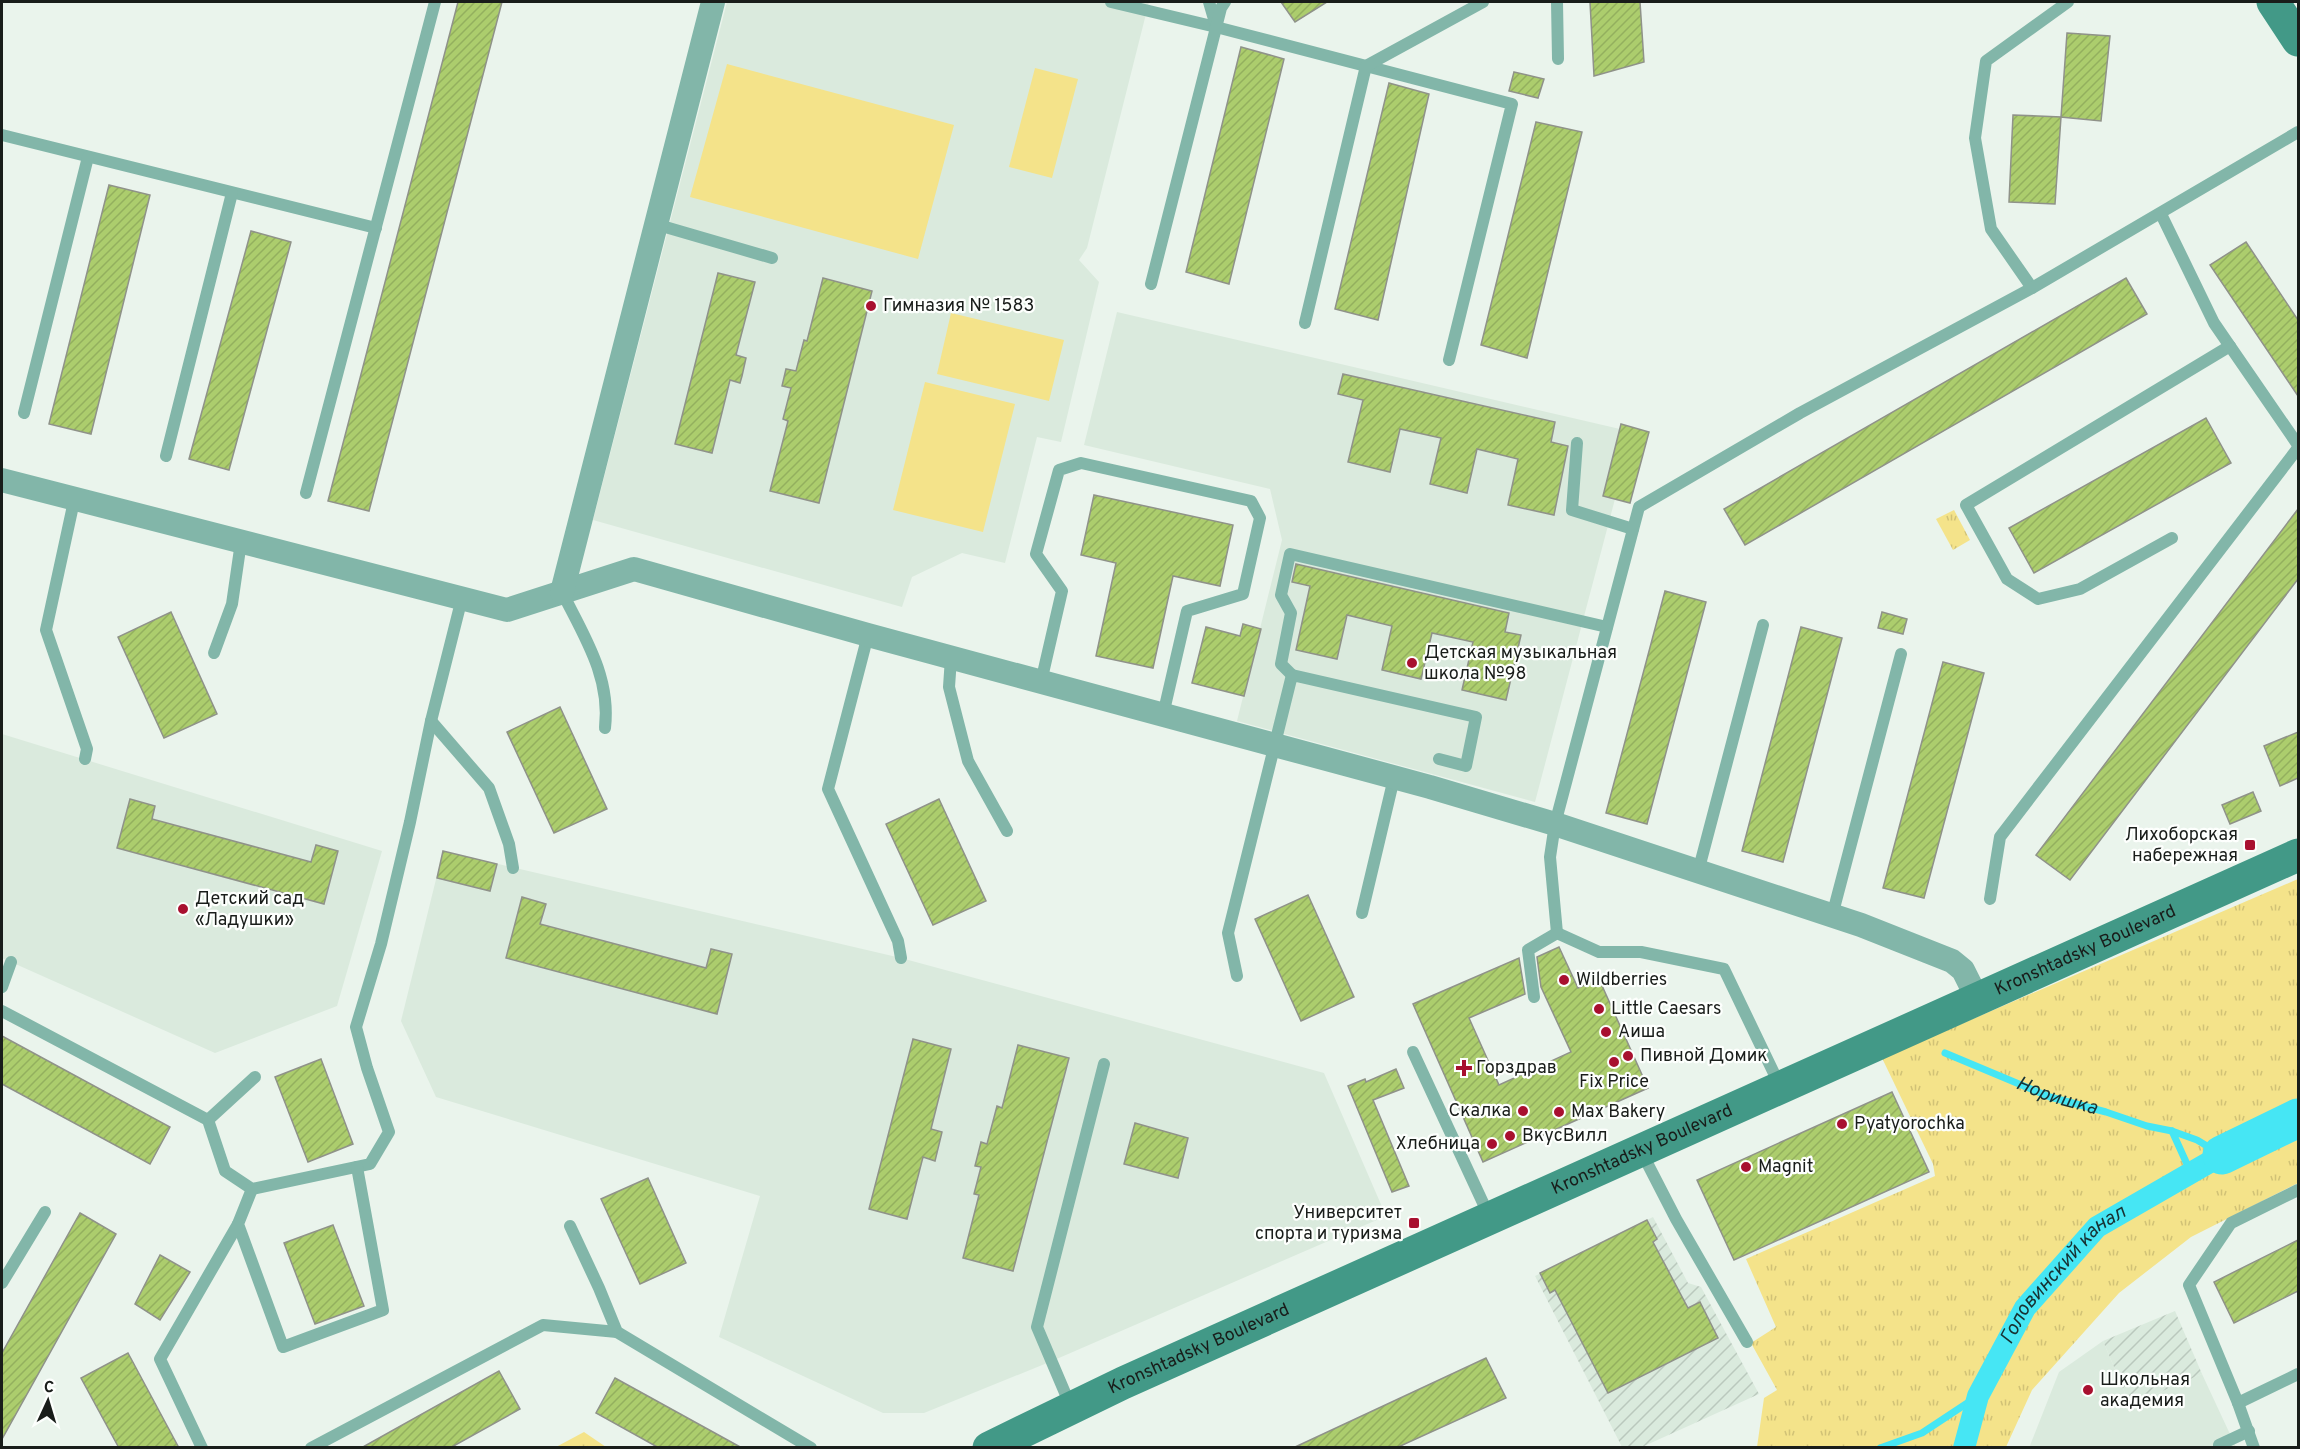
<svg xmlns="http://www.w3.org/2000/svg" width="2300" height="1449" viewBox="0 0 2300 1449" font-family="Overpass,sans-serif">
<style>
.built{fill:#daeadd}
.industrial{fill:url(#industrial-furrows)}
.grass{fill:url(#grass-tufts)}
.pitch{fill:#f4e38a}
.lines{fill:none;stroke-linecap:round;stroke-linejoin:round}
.stream{stroke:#46e6f4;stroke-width:7}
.canal{stroke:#46e6f4;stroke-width:22}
.river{stroke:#46e6f4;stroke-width:39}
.building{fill:url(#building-hatch);stroke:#8f9289;stroke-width:1.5}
.service{stroke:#82b6a9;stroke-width:12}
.minor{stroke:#82b6a9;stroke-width:24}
.secondary{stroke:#429987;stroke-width:33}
.poi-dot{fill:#a8102f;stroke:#fdfffd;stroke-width:2}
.labels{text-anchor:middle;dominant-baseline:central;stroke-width:4.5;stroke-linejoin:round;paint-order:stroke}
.poi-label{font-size:18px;fill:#191d1a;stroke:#fdfffd;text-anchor:start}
.street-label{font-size:18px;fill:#191d1a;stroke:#fdfffd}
.water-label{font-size:20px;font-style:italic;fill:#173133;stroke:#fdfffd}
</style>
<defs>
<pattern id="industrial-furrows" width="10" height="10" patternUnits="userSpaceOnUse" patternTransform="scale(1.5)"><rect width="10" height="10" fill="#daeadd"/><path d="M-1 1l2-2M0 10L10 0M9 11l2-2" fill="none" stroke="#bac8bd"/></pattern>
<pattern id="grass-tufts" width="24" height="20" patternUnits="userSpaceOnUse" patternTransform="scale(1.5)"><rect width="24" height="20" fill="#f4e38a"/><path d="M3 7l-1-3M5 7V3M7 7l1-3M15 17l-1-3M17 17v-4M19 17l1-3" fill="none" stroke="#d1c276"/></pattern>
<pattern id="building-hatch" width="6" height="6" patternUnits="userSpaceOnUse" patternTransform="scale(1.5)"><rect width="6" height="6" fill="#accd6d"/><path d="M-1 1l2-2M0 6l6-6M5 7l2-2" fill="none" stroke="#93b05e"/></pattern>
</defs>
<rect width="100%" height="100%" fill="#eaf4ec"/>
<g class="built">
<path d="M727,2H1149L1087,248L1079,260L1099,282L1061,442L1037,437L1005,563L962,553L912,577L902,607L593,520Z"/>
<path d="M1117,312L1620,429L1603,496L1615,499L1535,802L1237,721L1282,540L1270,489L1084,445Z"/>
<path d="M2,734L382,851L337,1006L215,1053L2,958Z"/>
<path d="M443,851L901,958L1324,1073L1386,1216L1052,1361L924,1413H883L719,1337L760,1196L436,1097L401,1021Z"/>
<path d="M2103,1341L2130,1405L2202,1374L2236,1447L2029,1448L2059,1372Z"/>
</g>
<g class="industrial">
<path d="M1653,1217L1688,1283L1701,1287L1759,1394L1642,1447H1622L1535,1276Z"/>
<path d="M2175,1311L2202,1374L2130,1405L2103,1341Z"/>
</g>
<g class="grass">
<path d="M1954,510L1970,540L1953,550L1936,519Z"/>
<path d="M2298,879V1183L2191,1237L2119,1293L2032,1390L2006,1447H1757L1764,1398L1777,1390L1751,1343L1776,1327L1746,1259L1935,1176L1933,1164L1882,1058Z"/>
<path d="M584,1432L606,1447H556Z"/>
</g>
<g class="pitch">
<path d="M727,64L954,125L918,259L690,197Z"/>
<path d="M1035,68L1078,79L1052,178L1009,167Z"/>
<path d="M951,313L1064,340L1049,401L937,374Z"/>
<path d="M925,382L1015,404L983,532L893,510Z"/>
</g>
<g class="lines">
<g class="stream">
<path id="s1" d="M1945,1053L2050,1097L2106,1112L2147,1126L2172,1131L2197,1140L2222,1155"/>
<path d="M2172,1131L2191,1173"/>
<path d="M1880,1448L1922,1433L1978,1396"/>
</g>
<path class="canal" id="s2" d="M1964,1448L1978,1396L2025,1308L2097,1227L2222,1155"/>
<path class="river" d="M2222,1155L2298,1118"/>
</g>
<g class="building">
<path d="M458,2H502L369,511L328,501Z"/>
<path d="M1281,2H1327L1295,22Z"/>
<path d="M1590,2H1640L1644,62L1594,76Z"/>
<path d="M2067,33L2110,36L2101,121L2061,117Z"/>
<path d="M1241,47L1284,59L1229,284L1186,272Z"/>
<path d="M1514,72L1544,79L1538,98L1509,91Z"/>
<path d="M1389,83L1429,94L1378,320L1335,309Z"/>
<path d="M2013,115L2061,117L2055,204L2009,202Z"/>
<path d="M1536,122L1582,132L1527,358L1481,345Z"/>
<path d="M109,185L150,195L91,434L49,424Z"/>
<path d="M251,231L291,242L229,470L189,459Z"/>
<path d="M2246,242L2298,320V396L2210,265Z"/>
<path d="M718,273L755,282L736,355L746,358L742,376L740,383L730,380L712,453L675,444Z"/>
<path d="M823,278L872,291L819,503L770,491L788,421L783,419L791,388L782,386L786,369L796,371L804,340L807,341Z"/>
<path d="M2126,278L2147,314L1745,545L1724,509Z"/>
<path d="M1343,374L1555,422L1551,442L1568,446L1554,515L1508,505L1518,459L1477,449L1467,493L1430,484L1441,438L1400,429L1390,472L1348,462L1363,400L1338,394Z"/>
<path d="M2206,418L2231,463L2034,573L2009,528Z"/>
<path d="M1621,424L1649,432L1630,503L1603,496Z"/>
<path d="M1094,495L1233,525L1220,586L1173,576L1153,668L1096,656L1116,563L1081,555Z"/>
<path d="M2298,509V579L2070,880L2036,855Z"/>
<path d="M1296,564L1509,613L1505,632L1521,635L1506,700L1462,690L1473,642L1432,633L1421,679L1382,670L1392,626L1347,615L1337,659L1296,650L1310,586L1292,582Z"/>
<path d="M1665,591L1706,602L1647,824L1606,813Z"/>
<path d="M171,612L217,714L164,738L118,637Z"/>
<path d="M1882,612L1907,619L1903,634L1878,628Z"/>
<path d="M1243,624L1261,629L1244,696L1192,683L1206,627L1240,636Z"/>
<path d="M1801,627L1842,638L1783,862L1742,851Z"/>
<path d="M1943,662L1984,673L1924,898L1883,888Z"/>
<path d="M560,707L607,809L554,833L507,732Z"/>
<path d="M2298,732V778L2280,786L2264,746Z"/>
<path d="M2253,792L2261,811L2230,824L2222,805Z"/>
<path d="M130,799L155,806L152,819L311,862L316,845L338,851L324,904L117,848Z"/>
<path d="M939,799L986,901L933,925L886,824Z"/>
<path d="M443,851L497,864L490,891L437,878Z"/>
<path d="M1308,895L1354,997L1301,1021L1255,919Z"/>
<path d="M522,897L546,904L540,924L706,968L711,949L732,954L717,1014L506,958Z"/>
<path d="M1559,947L1578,988L1599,979L1648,1088L1483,1162L1413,1004L1519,958L1525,994L1469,1018L1499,1085L1571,1052L1541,987L1537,957Z"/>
<path d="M2,1036L170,1127L150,1164L2,1084Z"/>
<path d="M913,1039L951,1049L931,1129L942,1132L935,1161L923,1157L907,1219L869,1209Z"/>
<path d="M1018,1045L1069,1058L1013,1271L963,1258L979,1195L974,1194L981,1167L975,1166L981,1142L987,1144L997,1106L1002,1108Z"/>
<path d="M321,1059L353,1144L308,1162L275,1077Z"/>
<path d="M1396,1069L1404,1088L1373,1100L1409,1186L1392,1192L1348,1086L1365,1079L1366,1082Z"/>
<path d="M1892,1092L1929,1172L1734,1260L1697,1180Z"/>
<path d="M1135,1123L1188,1138L1178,1178L1124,1164Z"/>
<path d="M648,1178L686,1263L640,1284L601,1199Z"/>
<path d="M80,1213L116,1234L2,1439V1353Z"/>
<path d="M1647,1220L1657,1239L1653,1242L1688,1308L1700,1302L1718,1338L1608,1393L1555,1290L1550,1293L1540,1273Z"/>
<path d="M333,1225L364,1306L315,1324L284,1243Z"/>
<path d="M2298,1240V1291L2234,1323L2214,1282Z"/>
<path d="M160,1255L190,1272L160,1320L135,1304Z"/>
<path d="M128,1353L179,1448H119L81,1378Z"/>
<path d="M1486,1358L1506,1398L1396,1448H1293Z"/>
<path d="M499,1371L520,1409L450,1448H361Z"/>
<path d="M615,1378L742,1448H659L596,1413Z"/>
</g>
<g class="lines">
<g class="service">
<path d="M1111,2L1216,27L1512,104L1449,360"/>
<path d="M1209,2L1216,26"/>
<path d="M1557,2L1558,59"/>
<path d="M2,135L376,228"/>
<path d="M2161,214L2214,323L2298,445"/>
<path d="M655,224L772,258"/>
<path d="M1151,284L1221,8L1225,2"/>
<path d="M2032,288L1991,229L1975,138L1986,61L2068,2"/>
<path d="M1305,323L1366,66L1483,2"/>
<path d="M24,413L88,157"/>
<path d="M1577,443L1572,510L1633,529"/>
<path d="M166,456L232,193"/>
<path d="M306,493L435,2"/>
<path d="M74,501L46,630L87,749L85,759"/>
<path d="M2172,538L2080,589L2038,599L2007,579L1966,505L2230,346"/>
<path d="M562,592C584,636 611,677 605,728"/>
<path d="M868,635L828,789L898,941L901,958"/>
<path d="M214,653L232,604L241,542"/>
<path d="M951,658L949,687L968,761L1007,831"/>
<path d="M1292,675L1281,664L1291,613L1281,595L1290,554L1607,627"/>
<path d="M1041,682L1062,591L1036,554L1059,470L1081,463L1251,501L1260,518L1243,594L1187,611L1163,715"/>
<path d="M431,721L489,788L509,844L513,868"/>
<path d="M1698,872L1763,625"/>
<path d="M1990,899L2000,837L2298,448"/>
<path d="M1362,913L1394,778"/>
<path d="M1832,916L1901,654"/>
<path d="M1557,933L1550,857L1555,824L1639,507L1800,413L2032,288L2298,132"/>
<path d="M1557,933L1599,952H1641L1724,969L1780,1086"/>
<path d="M1237,976L1228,933L1292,675L1476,717L1466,766L1439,759"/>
<path d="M2,987L11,962"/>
<path d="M1534,997L1528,950L1557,933"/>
<path d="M2,1011L208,1120L225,1171L252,1189L370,1164L389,1132L367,1068L356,1027L381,944L410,822L431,721L462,598"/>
<path d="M1413,1052L1490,1218"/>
<path d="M208,1120L255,1077"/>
<path d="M1641,1151L1676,1219L1747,1342"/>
<path d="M252,1189L238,1224L283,1347L383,1310L357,1167"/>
<path d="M570,1226L599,1288L617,1332L811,1448"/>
<path d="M2,1283L45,1212"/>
<path d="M2238,1403L2298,1374"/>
<path d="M1071,1407L1037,1327L1104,1064"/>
<path d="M2219,1445L2249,1431"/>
<path d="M202,1448L160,1359L238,1224"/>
<path d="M311,1448L543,1325L617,1332"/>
<path d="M2254,1448L2238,1403L2189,1285L2231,1223L2298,1190"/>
</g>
<g class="minor">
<path d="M2,480L507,610L634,569L868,635L1430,787L1555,824L1861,925L1952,961L1963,970L1977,998"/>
<path d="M562,592L713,2"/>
</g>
<g class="secondary">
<path d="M2273,2L2298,40"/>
<path id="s3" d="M989,1448L1123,1383L2298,855"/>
</g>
</g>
<g class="poi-dot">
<circle cx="871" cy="306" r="6"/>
<circle cx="1412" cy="663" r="6"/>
<rect x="2244" y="839" width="12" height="12" rx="3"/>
<circle cx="183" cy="909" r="6"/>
<circle cx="1564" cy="980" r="6"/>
<circle cx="1599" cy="1009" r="6"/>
<circle cx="1606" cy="1032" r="6"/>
<circle cx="1628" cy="1056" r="6"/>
<circle cx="1614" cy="1062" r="6"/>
<path d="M1461 1059h6v6h6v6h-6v6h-6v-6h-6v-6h6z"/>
<circle cx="1523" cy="1111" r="6"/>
<circle cx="1559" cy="1112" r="6"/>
<circle cx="1842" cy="1124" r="6"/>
<circle cx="1510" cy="1136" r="6"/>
<circle cx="1492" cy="1144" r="6"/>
<circle cx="1746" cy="1167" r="6"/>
<rect x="1408" y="1217" width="12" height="12" rx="3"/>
<circle cx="2088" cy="1390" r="6"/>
</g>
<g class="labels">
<g class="poi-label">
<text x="883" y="306">Гимназия № 1583</text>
<text x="1424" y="653">Детская музыкальная<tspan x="1424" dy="21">школа №98</tspan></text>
<text x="2238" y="835" text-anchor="end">Лихоборская<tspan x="2238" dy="21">набережная</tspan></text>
<text x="195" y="899">Детский сад<tspan x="195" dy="21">«Ладушки»</tspan></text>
<text x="1576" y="980">Wildberries</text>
<text x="1611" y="1009">Little Caesars</text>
<text x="1618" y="1032">Аиша</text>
<text x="1640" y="1056">Пивной Домик</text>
<text x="1476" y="1068">Горздрав</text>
<text x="1614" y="1082" text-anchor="middle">Fix Price</text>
<text x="1511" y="1111" text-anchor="end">Скалка</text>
<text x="1571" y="1112">Max Bakery</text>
<text x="1854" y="1124">Pyatyorochka</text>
<text x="1522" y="1136">ВкусВилл</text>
<text x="1480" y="1144" text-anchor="end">Хлебница</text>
<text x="1758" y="1167">Magnit</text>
<text x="1402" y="1213" text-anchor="end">Университет<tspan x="1402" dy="21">спорта и туризма</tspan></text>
<text x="2100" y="1380">Школьная<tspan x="2100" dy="21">академия</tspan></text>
</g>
<g class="street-label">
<text stroke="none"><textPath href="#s3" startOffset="1204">Kronshtadsky Boulevard</textPath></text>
<text stroke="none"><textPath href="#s3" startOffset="718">Kronshtadsky Boulevard</textPath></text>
<text stroke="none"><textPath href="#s3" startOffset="232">Kronshtadsky Boulevard</textPath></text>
</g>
<g class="water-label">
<text stroke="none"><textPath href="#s1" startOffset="120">Норишка</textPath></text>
<text stroke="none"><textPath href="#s2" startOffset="204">Головинский канал</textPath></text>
</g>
</g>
<rect width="2300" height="1449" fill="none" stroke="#191d1a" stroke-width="6"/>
<g transform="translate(48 1401) rotate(4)" stroke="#fdfffd" stroke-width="4.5" paint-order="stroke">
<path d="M0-4.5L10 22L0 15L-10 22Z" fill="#191d1a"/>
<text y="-9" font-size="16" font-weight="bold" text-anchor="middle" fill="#191d1a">С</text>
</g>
</svg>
